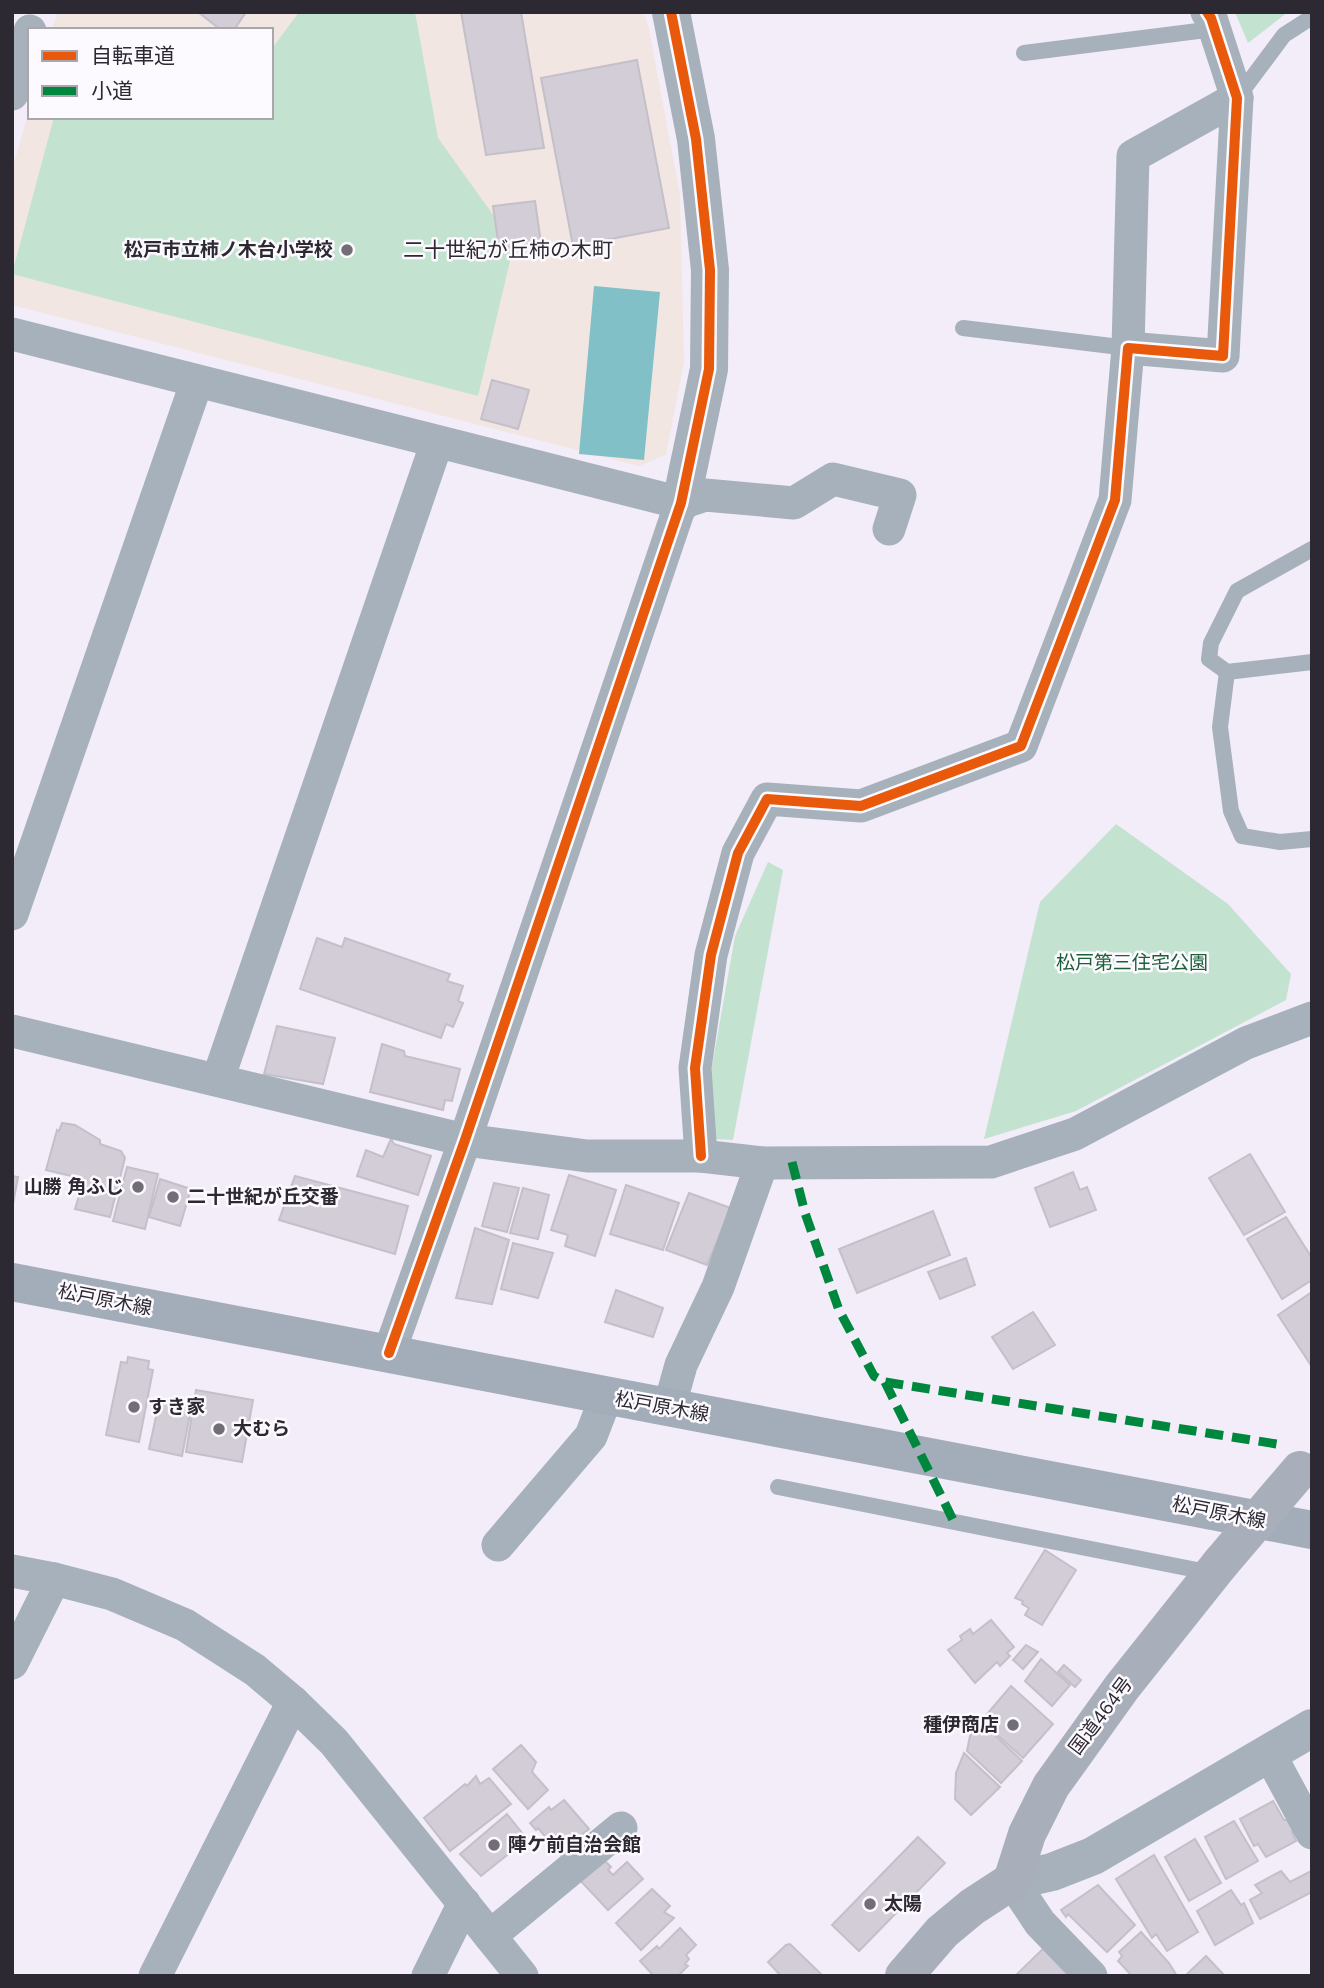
<svg xmlns="http://www.w3.org/2000/svg" width="1324" height="1988" viewBox="0 0 1324 1988" font-family="'Nunito Sans','Noto Sans JP',sans-serif">
<style>
.education{fill:#f1e6e1}
.green{fill:#c3e3d0}
.water{fill:#81c0c6}
.building{fill:#d2cdd6;stroke:#c4bfc9;stroke-width:2}
.lines{fill:none;stroke-linecap:round;stroke-linejoin:round}
.service{stroke:#a6b1bb;stroke-width:16}
.minor{stroke:#a6b1bb;stroke-width:33}
.tertiary{stroke:#a6b1bb;stroke-width:38}
.secondary{stroke:#a3adb9;stroke-width:38}
.trunk{stroke:#a9afba;stroke-width:38}
.trunk-bridge{stroke:#a9afba;stroke-width:38}
.quiet{stroke:#00873e;stroke-width:9;stroke-dasharray:18 9;stroke-linecap:butt}
.cycleway-casing{stroke:#fcfafe;stroke-width:15}
.cycleway{stroke:#e8590c;stroke-width:10}
.poi-dot{fill:#726e77;stroke:#fcfafe;stroke-width:2.5}
.labels{text-anchor:middle;dominant-baseline:central;stroke-width:5;stroke-linejoin:round;paint-order:stroke}
.poi-label{font-size:19px;font-weight:bold;fill:#2d2932;stroke:#fcfafe;text-anchor:start}
.park-label{font-size:19px;fill:#1b5f37;stroke:#fcfafe}
.street-label{font-size:19px;fill:#2d2932;stroke:#fcfafe}
.neighbourhood-label{font-size:21px;fill:#2d2932;stroke:#fcfafe}
</style>
<rect width="100%" height="100%" fill="#f2edf8"/>
<path class="education" d="M58,12H643L648,24L680,195L684,362L666,455L639,466L12,305V170L30,107V117H271V30H51Z"/>
<g class="green">
<path d="M299,12H415L438,138L514,244L478,396L12,274L54,117H271V50Z"/>
<path d="M1235,12H1288L1248,43Z"/>
<path d="M1116,824L1228,904L1291,974L1286,1000L1076,1111L984,1139L1040,902Z"/>
<path d="M768,862L783,870L733,1140L713,1139L708,1089L735,936Z"/>
</g>
<path class="water" d="M594,286L660,292L644,460L579,454Z"/>
<g class="building">
<path d="M198,12H246L234,30H221Z"/>
<path d="M461,12H521L544,148L486,155Z"/>
<path d="M637,60L669,228L573,246L541,78Z"/>
<path d="M535,201L541,243L499,248L493,206Z"/>
<path d="M492,380L529,390L518,429L481,419Z"/>
<path d="M317,938L342,947L345,938L450,974L447,981L463,986L458,1001L463,1003L453,1027L446,1024L441,1038L300,989Z"/>
<path d="M277,1026L335,1038L323,1084L264,1074Z"/>
<path d="M382,1044L404,1051L405,1056L460,1069L452,1101L445,1100L443,1110L370,1092Z"/>
<path d="M62,1123L75,1125L100,1140V1144L121,1151L125,1158L110,1217L75,1209L84,1179L46,1170L57,1130L59,1131Z"/>
<path d="M391,1139L394,1144L431,1156L418,1195L357,1176L366,1150L383,1157Z"/>
<path d="M1250,1154L1285,1212L1244,1235L1209,1178Z"/>
<path d="M127,1167L158,1174L145,1229L113,1221Z"/>
<path d="M1073,1172L1080,1190L1087,1187L1096,1210L1050,1227L1035,1188Z"/>
<path d="M569,1175L616,1190L595,1256L565,1246L568,1235L551,1230Z"/>
<path d="M12,1176L18,1177L12,1209Z"/>
<path d="M295,1176L408,1206L395,1254L279,1220Z"/>
<path d="M160,1179L191,1189L180,1226L149,1217Z"/>
<path d="M494,1183L519,1188L507,1232L482,1226Z"/>
<path d="M626,1185L679,1203L663,1250L610,1234Z"/>
<path d="M523,1188L549,1195L538,1239L510,1233Z"/>
<path d="M689,1193L731,1208L707,1265L666,1250Z"/>
<path d="M933,1211L950,1255L857,1293L839,1249Z"/>
<path d="M1286,1217L1312,1258V1280L1282,1299L1247,1239Z"/>
<path d="M475,1228L509,1240L492,1304L456,1298Z"/>
<path d="M513,1243L553,1253L538,1298L501,1289Z"/>
<path d="M966,1258L975,1285L940,1299L928,1272Z"/>
<path d="M616,1290L663,1308L653,1337L605,1322Z"/>
<path d="M1312,1292V1367L1278,1315Z"/>
<path d="M1033,1312L1055,1345L1013,1369L992,1337Z"/>
<path d="M128,1357L149,1361L148,1369L153,1370L139,1442L106,1435L121,1362L127,1363Z"/>
<path d="M196,1390L253,1400L242,1462L186,1452Z"/>
<path d="M160,1398L192,1404L182,1456L149,1449Z"/>
<path d="M1045,1550L1076,1570L1042,1625L1025,1615L1029,1608L1022,1604L1023,1601L1015,1598Z"/>
<path d="M991,1620L1014,1647L1007,1653L1010,1656L1000,1666L997,1662L975,1683L948,1650L962,1640L960,1636L970,1629L973,1634Z"/>
<path d="M1026,1645L1038,1652L1023,1669L1013,1660Z"/>
<path d="M1041,1659L1070,1685L1052,1706L1025,1681Z"/>
<path d="M1064,1665L1081,1680L1075,1687L1058,1672Z"/>
<path d="M1011,1686L1053,1724L1023,1758L985,1724L986,1722L981,1721Z"/>
<path d="M982,1723L1022,1761L1001,1783L967,1751L970,1736Z"/>
<path d="M521,1745L536,1762L532,1772L548,1790L528,1809L493,1769Z"/>
<path d="M964,1753L1000,1787L971,1815L955,1799L956,1773Z"/>
<path d="M476,1776L480,1784L489,1778L511,1804L450,1851L424,1818L465,1784L467,1786Z"/>
<path d="M564,1800L589,1829L577,1839L582,1846L565,1860L538,1828L536,1830L530,1823L549,1807L551,1810Z"/>
<path d="M1273,1801L1284,1820H1287L1294,1831L1292,1832L1296,1841L1266,1857L1258,1844L1254,1846L1240,1819Z"/>
<path d="M507,1814L527,1839L481,1876L460,1854Z"/>
<path d="M1234,1821L1258,1861L1226,1879L1205,1837Z"/>
<path d="M918,1837L945,1863L859,1951L832,1925Z"/>
<path d="M1195,1839L1221,1883L1189,1901L1165,1857Z"/>
<path d="M599,1855L611,1867L608,1870L613,1875L627,1862L643,1879L608,1910L577,1877Z"/>
<path d="M1154,1855L1198,1932L1167,1951L1156,1934L1152,1938L1116,1879Z"/>
<path d="M1281,1871L1290,1882L1311,1871L1312,1892L1260,1919L1250,1900L1262,1893L1255,1885Z"/>
<path d="M1098,1885L1135,1925L1107,1952L1068,1914L1066,1917L1061,1910Z"/>
<path d="M652,1889L670,1906L664,1912L674,1918L641,1950L616,1923Z"/>
<path d="M1231,1890L1241,1905L1244,1903L1253,1923L1215,1945L1197,1911Z"/>
<path d="M680,1928L696,1945L686,1955L689,1959L685,1964L688,1966L678,1976H654L640,1961L657,1946L659,1949Z"/>
<path d="M1141,1932L1169,1963L1177,1976H1132L1118,1961L1122,1956L1119,1952Z"/>
<path d="M1050,1942L1081,1976H1015Z"/>
<path d="M790,1944L823,1976H781L768,1962L786,1945Z"/>
<path d="M1206,1956L1225,1976H1185Z"/>
</g>
<g class="lines">
<g class="service">
<path d="M1024,53L1214,29"/>
<path d="M1237,98L1284,35L1312,17"/>
<path d="M963,328L1128,348"/>
<path d="M1312,549L1237,591L1211,643L1209,659L1227,672L1312,662"/>
<path d="M1227,672L1220,727L1231,811L1242,836L1280,842L1312,839"/>
<path d="M778,1487L1212,1573"/>
</g>
<g class="minor">
<path d="M12,94L30,31"/>
<path d="M12,334L681,503L705,495L794,503L833,479L900,495L889,529"/>
<path d="M1128,348L1133,156L1237,98"/>
<path d="M12,914L197,381"/>
<path d="M12,1031L465,1140L587,1156H701L762,1163L991,1162L1075,1134L1246,1043L1312,1018"/>
<path d="M218,1079L437,442"/>
<path d="M701,1156L695,1068L711,955L738,853L767,799L861,806L1021,746L1115,500L1128,348L1223,356L1237,98L1211,18L1207,12"/>
<path d="M389,1353L465,1140L681,503"/>
<path d="M669,1408L681,1365L718,1287L762,1163"/>
<path d="M498,1545L591,1436L606,1397"/>
<path d="M12,1571L54,1579L112,1594L185,1625L255,1670L293,1702L334,1742L522,1976"/>
<path d="M12,1663L54,1579"/>
<path d="M1269,1753L1312,1833"/>
<path d="M1012,1881L1040,1923L1091,1976"/>
<path d="M490,1936L621,1828"/>
<path d="M155,1976L293,1702"/>
<path d="M428,1976L464,1903"/>
</g>
<g class="tertiary">
<path d="M671,12L696,139L710,270L709,369L681,503"/>
<path d="M1012,1881L1052,1872L1093,1856L1312,1728"/>
</g>
<path class="secondary" d="M12,1282L1312,1530"/>
<path class="trunk" d="M904,1976L942,1932L972,1907L1012,1881L1027,1834L1051,1786L1122,1687L1220,1564"/>
<path class="trunk-bridge" d="M1220,1564L1300,1470"/>
<g class="quiet">
<path d="M792,1162L805,1213L839,1310L874,1376L885,1382L1283,1445"/>
<path d="M885,1382L955,1524"/>
</g>
<defs>
<g id="cycleway">
<path d="M701,1156L695,1068L711,955L738,853L767,799L861,806L1021,746L1115,500L1128,348L1223,356L1237,98L1211,18L1207,12"/>
<path d="M389,1353L465,1140L681,503L709,369L710,270L696,139L671,12"/>
</g>
</defs>
<use href="#cycleway" class="cycleway-casing"/>
<use href="#cycleway" class="cycleway"/>
</g>
<g class="poi-dot">
<circle cx="347" cy="250" r="7"/>
<circle cx="138" cy="1187" r="7"/>
<circle cx="173" cy="1197" r="7"/>
<circle cx="134" cy="1407" r="7"/>
<circle cx="219" cy="1429" r="7"/>
<circle cx="1013" cy="1725" r="7"/>
<circle cx="494" cy="1845" r="7"/>
<circle cx="870" cy="1904" r="7"/>
</g>
<g class="labels">
<g class="poi-label">
<text x="333" y="250" text-anchor="end">松戸市立柿ノ木台小学校</text>
<text x="124" y="1187" text-anchor="end">山勝 角ふじ</text>
<text x="187" y="1197">二十世紀が丘交番</text>
<text x="148" y="1407">すき家</text>
<text x="233" y="1429">大むら</text>
<text x="999" y="1725" text-anchor="end">種伊商店</text>
<text x="508" y="1845">陣ケ前自治会館</text>
<text x="884" y="1904">太陽</text>
</g>
<g class="park-label">
<text x="1132" y="963">松戸第三住宅公園</text>
</g>
<g class="street-label">
<text transform="translate(105 1300) rotate(11)">松戸原木線</text>
<text transform="translate(662 1407) rotate(10)">松戸原木線</text>
<text transform="translate(1219 1513) rotate(11)">松戸原木線</text>
<text transform="translate(1101 1716) rotate(-53)">国道464号</text>
</g>
<g class="neighbourhood-label">
<text x="508" y="250">二十世紀が丘柿の木町</text>
</g>
</g>
<rect width="1324" height="1988" fill="none" stroke="#2d2932" stroke-width="28"/>
<rect x="28" y="28" width="245" height="91" fill="#fcfafe" stroke="#a9a6ac" stroke-width="2"/>
<rect x="42" y="51" width="35" height="10" fill="#e8590c" stroke="#a9a6ac" stroke-width="2"/>
<text x="91" y="63" font-size="21" fill="#2d2932">自転車道</text>
<rect x="42" y="86" width="35" height="10" fill="#00873e" stroke="#a9a6ac" stroke-width="2"/>
<text x="91" y="98" font-size="21" fill="#2d2932">小道</text>
</svg>
